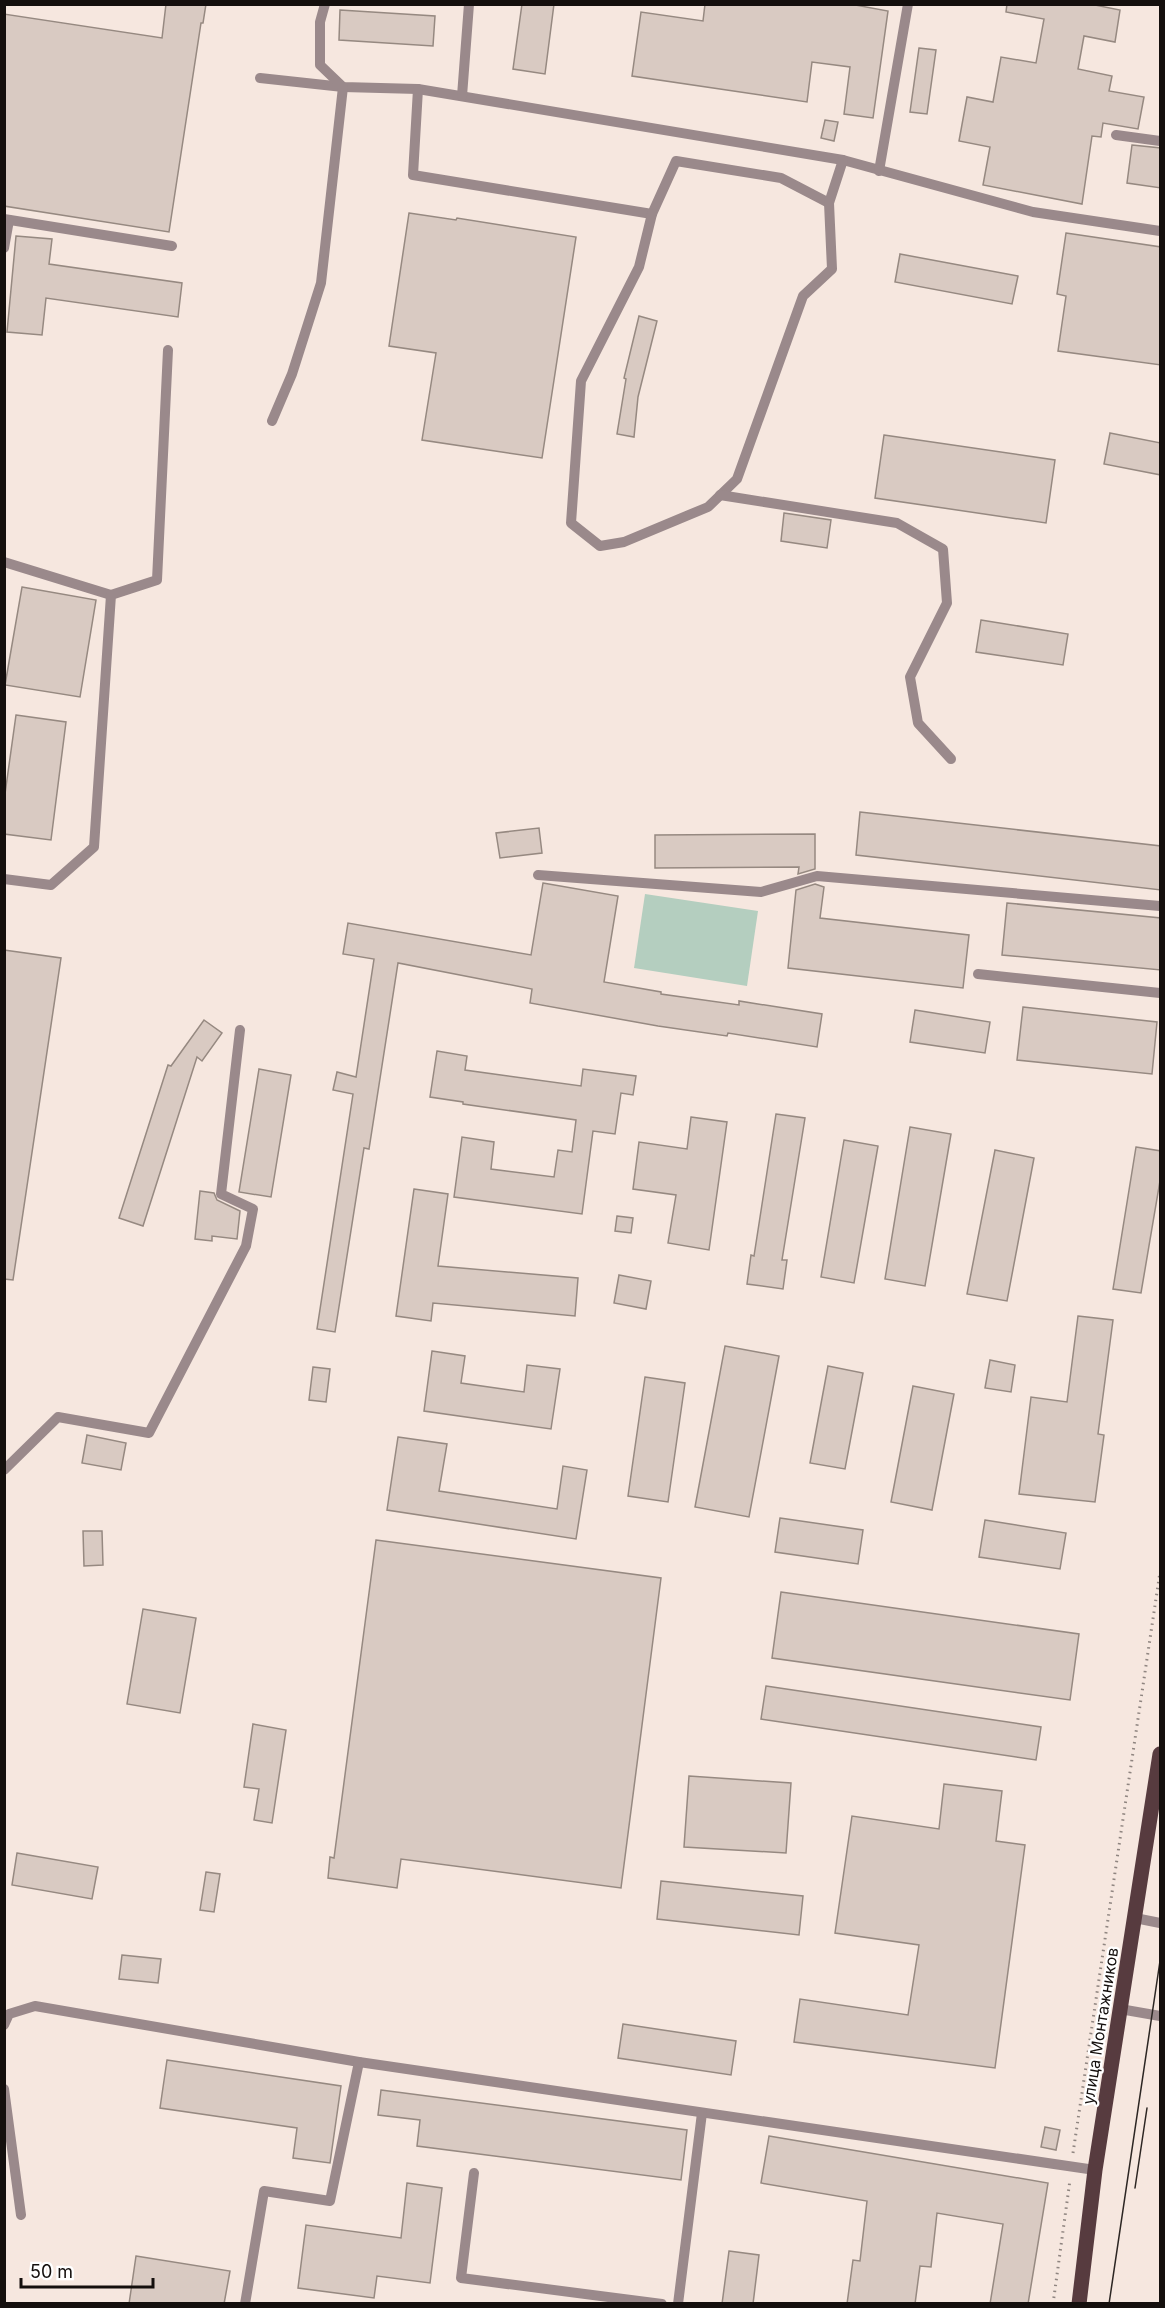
<svg xmlns="http://www.w3.org/2000/svg" width="1165" height="2308" viewBox="0 0 1165 2308" font-family="Inter,sans-serif">
<style>
.green{fill:#b4cebf}
.building{fill:#d9cac2;stroke:#968981;stroke-width:1.5}
.lines{fill:none;stroke-linecap:round;stroke-linejoin:round}
.path{stroke:#8f8580;stroke-width:3;stroke-dasharray:1.5 4.5;stroke-linecap:butt}
.lane{stroke:#9a898b;stroke-width:10}
.primary{stroke:#573b3f;stroke-width:15}
.tram{stroke:#2c2623;stroke-width:1.5}
.labels{text-anchor:middle;dominant-baseline:central;stroke-width:4.5;stroke-linejoin:round;paint-order:stroke}
.street-label{font-size:16px;fill:#140f0d;stroke:#fff}
</style>
<rect width="100%" height="100%" fill="#f6e7df"/>
<path class="green" d="M645,894L758,911L747,986L634,968Z"/>
<g class="building">
<path d="M166,4H206L203,23H201L169,232L4,206V14L162,38Z"/>
<path d="M522,4H554L545,74L513,69Z"/>
<path d="M705,4H850L888,11L873,118L844,114L850,67L812,62L807,102L632,76L641,12L703,21Z"/>
<path d="M1007,4H1090L1120,10L1115,42L1084,36L1078,69L1112,76L1109,91L1144,97L1138,129L1103,123L1101,137L1092,136L1082,204L983,185L990,147L959,141L967,97L993,102L1001,57L1036,63L1044,19L1006,12Z"/>
<path d="M340,10L435,16L433,46L339,40Z"/>
<path d="M919,48L936,50L927,114L910,112Z"/>
<path d="M825,120L838,122L834,141L821,138Z"/>
<path d="M1132,145L1161,148V188L1127,183Z"/>
<path d="M409,213L456,220L457,218L576,237L542,458L422,440L436,353L389,346Z"/>
<path d="M1066,233L1161,247V365L1058,351L1066,296L1057,294Z"/>
<path d="M16,236L52,239L49,264L182,283L178,317L46,298L42,335L7,332Z"/>
<path d="M900,254L1018,276L1012,304L895,282Z"/>
<path d="M639,316L657,321L638,397L634,437L617,434L626,379L624,378Z"/>
<path d="M1110,433L1161,443V475L1104,464Z"/>
<path d="M884,435L1055,460L1046,523L875,498Z"/>
<path d="M784,513L831,520L827,548L781,541Z"/>
<path d="M22,587L96,600L80,697L5,685Z"/>
<path d="M981,620L1068,634L1063,665L976,652Z"/>
<path d="M16,715L66,722L51,840L4,834V801Z"/>
<path d="M860,812L1161,846V890L856,855Z"/>
<path d="M539,828L542,853L500,858L496,833Z"/>
<path d="M815,834V869L798,874L799,867L655,868V835Z"/>
<path d="M543,883L618,896L604,982L661,992V994L739,1005V1001L822,1014L817,1047L728,1033L727,1036L658,1026L530,1003L532,989L398,963L369,1149L364,1148L335,1332L317,1329L353,1094L333,1090L337,1072L356,1077L374,959L343,954L348,923L531,955Z"/>
<path d="M815,884L824,887L820,918L969,935L963,988L788,968L796,890Z"/>
<path d="M1007,903L1161,918V970L1002,955Z"/>
<path d="M4,950L61,958L13,1280L4,1279Z"/>
<path d="M1023,1007L1157,1022L1152,1074L1017,1060Z"/>
<path d="M915,1010L990,1022L985,1053L910,1042Z"/>
<path d="M204,1020L222,1033L202,1061L197,1057L143,1226L119,1218L168,1065L171,1066Z"/>
<path d="M437,1051L467,1056L465,1070L581,1086L583,1069L636,1076L633,1095L621,1093L615,1134L593,1131L582,1214L454,1197L462,1137L494,1142L491,1169L554,1177L558,1150L572,1152L576,1120L463,1104V1102L430,1097Z"/>
<path d="M259,1069L291,1075L271,1197L239,1192Z"/>
<path d="M776,1114L805,1118L782,1260H787L783,1289L747,1284L751,1255L754,1256Z"/>
<path d="M691,1117L727,1122L709,1250L668,1243L676,1195L633,1189L639,1142L687,1149Z"/>
<path d="M910,1127L951,1134L925,1286L885,1279Z"/>
<path d="M844,1140L878,1146L854,1283L821,1277Z"/>
<path d="M1136,1147L1161,1151V1175L1141,1293L1113,1289Z"/>
<path d="M995,1150L1034,1158L1007,1301L967,1294Z"/>
<path d="M414,1189L448,1194L438,1266L578,1278L575,1316L433,1303L431,1321L396,1316Z"/>
<path d="M200,1191L214,1193L217,1200L240,1211L237,1239L212,1236V1241L195,1239Z"/>
<path d="M617,1216L633,1218L631,1233L615,1231Z"/>
<path d="M619,1275L651,1281L646,1309L614,1303Z"/>
<path d="M1078,1316L1113,1320L1098,1434L1104,1435L1095,1502L1019,1494L1031,1397L1067,1402Z"/>
<path d="M725,1346L779,1356L749,1517L695,1507Z"/>
<path d="M432,1351L465,1356L461,1383L524,1392L527,1365L560,1369L551,1429L424,1411Z"/>
<path d="M990,1360L1015,1365L1011,1392L985,1388Z"/>
<path d="M828,1366L863,1373L845,1469L810,1463Z"/>
<path d="M313,1367L330,1369L326,1402L309,1400Z"/>
<path d="M645,1377L685,1383L668,1502L628,1496Z"/>
<path d="M913,1386L954,1394L932,1510L891,1502Z"/>
<path d="M87,1435L126,1443L121,1470L82,1463Z"/>
<path d="M398,1437L447,1444L439,1491L557,1509L563,1466L587,1470L576,1539L387,1510Z"/>
<path d="M780,1518L863,1530L858,1564L775,1552Z"/>
<path d="M985,1520L1066,1533L1060,1569L979,1557Z"/>
<path d="M83,1531H102L103,1565L84,1566Z"/>
<path d="M376,1540L661,1578L621,1888L401,1859L397,1888L328,1878L330,1857L334,1858Z"/>
<path d="M781,1592L1079,1634L1070,1700L772,1658Z"/>
<path d="M143,1609L196,1618L180,1713L127,1704Z"/>
<path d="M766,1686L1041,1727L1036,1760L761,1719Z"/>
<path d="M253,1724L286,1730L272,1823L254,1820L259,1789L244,1787Z"/>
<path d="M689,1776L791,1783L786,1853L684,1847Z"/>
<path d="M944,1784L1002,1791L996,1841L1025,1845L995,2068L794,2042L800,1999L908,2015L919,1945L835,1933L852,1816L939,1829Z"/>
<path d="M17,1853L98,1867L92,1899L12,1885Z"/>
<path d="M206,1872L220,1874L214,1912L200,1910Z"/>
<path d="M661,1881L803,1896L799,1935L657,1919Z"/>
<path d="M122,1955L161,1959L158,1983L119,1979Z"/>
<path d="M623,2024L736,2041L731,2075L618,2058Z"/>
<path d="M167,2060L341,2086L330,2163L293,2158L297,2128L160,2108Z"/>
<path d="M381,2090L687,2130L681,2180L417,2146L420,2120L378,2115Z"/>
<path d="M1045,2127L1060,2130L1056,2150L1041,2147Z"/>
<path d="M769,2136L1048,2183L1028,2304H990L1003,2224L937,2213L931,2267L920,2266L915,2304H847L853,2260L860,2261L867,2201L761,2183Z"/>
<path d="M407,2183L442,2188L430,2283L377,2276L374,2298L298,2288L306,2225L401,2238Z"/>
<path d="M729,2251L759,2255L753,2304H722Z"/>
<path d="M136,2256L230,2271L224,2304H129Z"/>
</g>
<g class="lines">
<g class="path">
<path d="M1073,2153L1160,1572"/>
<path d="M1053,2304L1070,2180"/>
</g>
<g class="lane">
<path d="M260,78L343,87L418,89L843,160L1033,212L1160,231"/>
<path d="M418,89L413,175L652,214L676,161L781,178L829,203"/>
<path d="M462,96L469,4"/>
<path d="M1116,135L1160,141"/>
<path d="M879,171L908,4"/>
<path d="M652,214L639,267L581,381L571,523L600,546L624,542L708,507L737,479L803,296L832,269L829,203L843,160"/>
<path d="M4,219L172,246"/>
<path d="M4,248L9,220"/>
<path d="M272,421L292,374L321,283L343,87L320,65V22L325,4"/>
<path d="M720,495L897,523L943,549L947,603L910,677L918,723L951,759"/>
<path d="M4,562L111,595"/>
<path d="M538,875L761,892L817,876L1160,906"/>
<path d="M4,879L51,885L94,847L111,595L157,580L168,350"/>
<path d="M978,974L1160,993"/>
<path d="M4,1470L58,1417L149,1433L246,1246L253,1209L221,1194L240,1030"/>
<path d="M1135,1918L1160,1923"/>
<path d="M1120,2009L1160,2016"/>
<path d="M4,2025L9,2014L35,2006L359,2062L1095,2170"/>
<path d="M4,2089L21,2215"/>
<path d="M474,2173L461,2278L662,2304"/>
<path d="M245,2304L264,2191L330,2201L359,2062"/>
<path d="M678,2304L702,2113"/>
</g>
<path class="primary" d="M1079,2304L1095,2170L1160,1754"/>
<g class="tram">
<path d="M1135,2188L1147,2108"/>
<path d="M1109,2304L1160,1961"/>
</g>
</g>
<g class="labels">
<g class="street-label">
<text transform="translate(1100 2026) rotate(-81)">улица Монтажников</text>
</g>
</g>
<rect width="1165" height="2308" fill="none" stroke="#140f0d" stroke-width="12"/>
<path d="M21 2278v9h132v-9" fill="none" stroke="#140f0d" stroke-width="3"/>
<text x="30" y="2278" font-size="18" fill="#140f0d" stroke="#ffffff" stroke-width="4.5" paint-order="stroke">50 m</text>
</svg>
